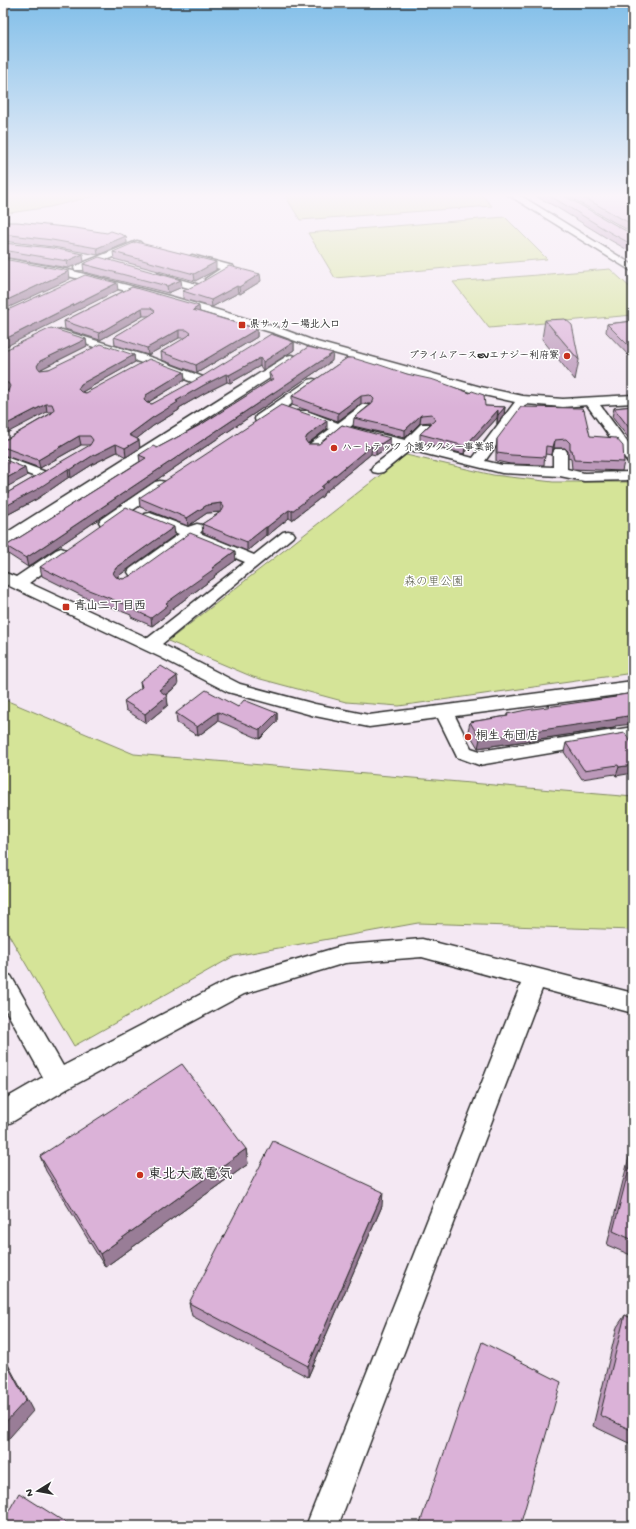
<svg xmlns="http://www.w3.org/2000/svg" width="636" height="1529" viewBox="0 0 636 1529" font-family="'Gochi Hand','Klee One',sans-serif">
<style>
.green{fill:#d5e498;stroke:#808862}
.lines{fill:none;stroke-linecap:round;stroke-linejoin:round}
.minor-casing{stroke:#2b2b2b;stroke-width:3}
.minor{fill:#fff;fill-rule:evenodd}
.wall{fill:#bc99ba;stroke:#2b2b2b}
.shaded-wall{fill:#997d97;stroke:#2b2b2b}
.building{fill:#dbb2d8;stroke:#2b2b2b}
.poi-dot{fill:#c8321e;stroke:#fff;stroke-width:1.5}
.labels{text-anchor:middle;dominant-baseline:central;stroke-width:3;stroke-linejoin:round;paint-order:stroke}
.far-poi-label{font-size:10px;font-weight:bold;fill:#2b2b2b;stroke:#fff;text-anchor:start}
.park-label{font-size:12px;fill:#565946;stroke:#fff}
.poi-label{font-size:12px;font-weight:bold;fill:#2b2b2b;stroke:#fff;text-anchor:start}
.near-poi-label{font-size:14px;font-weight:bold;fill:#2b2b2b;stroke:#fff;text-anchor:start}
</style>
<rect width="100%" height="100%" fill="#f4e8f3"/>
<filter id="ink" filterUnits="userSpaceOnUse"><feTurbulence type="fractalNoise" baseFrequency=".025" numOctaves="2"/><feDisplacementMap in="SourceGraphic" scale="8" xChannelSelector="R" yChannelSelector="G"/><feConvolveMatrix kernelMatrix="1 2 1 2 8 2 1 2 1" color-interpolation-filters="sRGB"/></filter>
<g filter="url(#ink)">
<g class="green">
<path d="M3,194H102L50,207L3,214Z"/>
<path d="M284,194H481L492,206L300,220Z"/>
<path d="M505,217L547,259L335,278L308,233Z"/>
<path d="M610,269L633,290V315L489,328L453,282Z"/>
<path d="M406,455L493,475L553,482H633V673L399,706L346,702L253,677L168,641Z"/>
<path d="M3,699L134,754L633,797V930L418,923L234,956L74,1046L3,925Z"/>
</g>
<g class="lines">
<defs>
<g id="minor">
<path d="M507,194H518L633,265V272Z"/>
<path d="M137,241L140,242L142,244L140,246L83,270H75L74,268L75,266Z"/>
<path d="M192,255L233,266L234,268L214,281H206L205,279L220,269L188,260L187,258Z"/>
<path d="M3,258L69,270L173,297L282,329L317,342L481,387L523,396L563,399L633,395V403L600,405L633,450V463L628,462L587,405L563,407L526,404L485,461L502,465L553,467V452L555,449H565L567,452V469L584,473L633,472V480L584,481L560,476L502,473L410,450L383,472L378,473L373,472L371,469L373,466L398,447L342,432L318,451H308L306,448L308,445L330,429L297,417L296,414L297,411H307L338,423L362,405H370L372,408L370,411L350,427L405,440L421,424H431L433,427L417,443L473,458L515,402L475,393L309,346L274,333L165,301L68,276L3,264Z"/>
<path d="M157,273L200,285L201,287L196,290L153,278L152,276Z"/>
<path d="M62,330L153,358L203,377L205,380L203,383H195L145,364L58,335L56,333L58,331Z"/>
<path d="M291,355L295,356L297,359L295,362L8,545L3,547V535L287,356Z"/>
<path d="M313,379L317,380L319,383L317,386L266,422H256L255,419L256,416L309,380Z"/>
<path d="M3,456L46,472L48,475L46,478L41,479L3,465Z"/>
<path d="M160,481L165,482L167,485L165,488L111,525L106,526L101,525L99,522L101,519L155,482Z"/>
<path d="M150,513L188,527L197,524L202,525L204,528L200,533L254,555L283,532L288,531L293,532L295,535L162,644L240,684L315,704L369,715L633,681V693L455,716L471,748L480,751L633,727V739L479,765L457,757L438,718L369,727L315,716L228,692L160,657L3,583V572L16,577L56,550L61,548L66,550L69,553L66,556L29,583L148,638L245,562L191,539L142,575L136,577L130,575L128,572L130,569L179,534L145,520L143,517L145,514Z"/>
<path d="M422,939L633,993V1013L542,989L338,1526H306L521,984L422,957L345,963L244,994L67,1089L12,1122L3,1126V1100L43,1077L3,1005V973L11,976L63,1066L230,979L345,945Z"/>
</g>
</defs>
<use href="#minor" class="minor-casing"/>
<use href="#minor" class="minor"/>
</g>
<g class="wall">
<path d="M532,194H561L633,235V253L610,240L556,207Z"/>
<path d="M564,194H622L633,200V233Z"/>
<path d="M624,194H633V198Z"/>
<path d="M3,222L126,236L127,243L98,255L53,247L3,241Z"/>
<path d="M3,243L84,262L68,268L3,257Z"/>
<path d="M113,252L216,270L195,281L114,259Z"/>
<path d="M83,264L182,287L168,293L84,272Z"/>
<path d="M261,281L240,294L238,293L212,307L183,299V291Z"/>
<path d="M132,287L199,312L257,329V337L197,373L162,360L161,352L186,338H179L148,355L115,345L114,337L150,316H143L100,340L65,329L64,321Z"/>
<path d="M545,320L579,360L575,380L542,339Z"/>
<path d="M633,321V360L606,332L607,324Z"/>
<path d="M86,339L87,346L41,369V370L49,369L134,355L135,362L82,392L86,393L184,372L185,380L147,403L152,404L294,342V350L263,370L260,366L230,383L227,382L205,393L179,408V410L153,426L136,439L140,448L126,457L117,452L93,464L71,478L69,477L37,499L7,515L8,516L3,519L7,493L91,445H81L40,468L3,455V439H7L53,412H47L7,391L3,390V351Z"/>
<path d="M347,358L485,406L505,407L504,415L497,424V418L464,454L420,442V434L431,423V422L420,423L405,438L353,426L354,418L371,404H361L338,421L292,405V396Z"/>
<path d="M332,361L28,567L8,554L6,546L140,462L139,455L157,448L202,424L270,381L269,373Z"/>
<path d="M633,406V444L612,417L614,408Z"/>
<path d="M342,425L390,446L376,455L371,454L323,494V496L292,520L289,518L267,536L266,535L247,551L203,533L202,524L221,512L207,513L188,526L140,507L139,498L327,429L307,444H319Z"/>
<path d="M590,436L624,462L622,471L572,469L571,459L568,458V451L565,448H554L552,455L545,454L544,465L510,464L496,461V448L497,439Z"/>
<path d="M175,535L117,577L123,579L236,560L214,576L215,577L169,611V613L152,626L131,617V615L82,596L42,576L40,567Z"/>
<path d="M140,681L178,685L166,695L168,705L146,723L126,710L124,701L141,688Z"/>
<path d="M633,693L614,728L478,748L468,731L470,722L507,716V714L615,697V696Z"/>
<path d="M238,707L277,713V722L260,739L218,721L198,736L177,723L176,713Z"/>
<path d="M566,743L632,746L616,776L615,774L582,779L564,752Z"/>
<path d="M633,1141V1256L607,1245Z"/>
<path d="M246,1149L248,1164L105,1267L46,1171L40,1156Z"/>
<path d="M382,1206L308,1377L192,1316L189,1303Z"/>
<path d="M625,1315L633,1319V1445L593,1426L617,1327Z"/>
</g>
<g class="shaded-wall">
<path d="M126,236L127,243L98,255L97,248Z"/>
<path d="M83,254L84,262L68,268L67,261Z"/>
<path d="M216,262V270L195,281L194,274Z"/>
<path d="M69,271L70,279L3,310V302Z"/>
<path d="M260,274L261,281L240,294L239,287Z"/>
<path d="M181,280L182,287L168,293L167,286Z"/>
<path d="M117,283L118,290L3,348V340Z"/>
<path d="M237,286L238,293L212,307L211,300Z"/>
<path d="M199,306L200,314L193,310Z"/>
<path d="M142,308L143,316L100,340L99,333Z"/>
<path d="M257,329V337L197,373L196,365Z"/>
<path d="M179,330V338L148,355L147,348Z"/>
<path d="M86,339L87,346L41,369L39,374L37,366L40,361Z"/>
<path d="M294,342V350L263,370V362Z"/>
<path d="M333,353L332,361L28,567L26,558Z"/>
<path d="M134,355L135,362L82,392L80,397L78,389L81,384Z"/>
<path d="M260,358V366L230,383L229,375Z"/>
<path d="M184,372L185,380L147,403L144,400L146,395Z"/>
<path d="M226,374L227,382L205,393L179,408V410L153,426L130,444L129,435L152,418L176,401L204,385Z"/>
<path d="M361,396V404L338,421V413Z"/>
<path d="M46,404L47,412L3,435V426Z"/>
<path d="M505,407L504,415L497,424L498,415Z"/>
<path d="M498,410L497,418L464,454L465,446Z"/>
<path d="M421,415L420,423L405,438V430Z"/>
<path d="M327,421V429L307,444L305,440L307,436Z"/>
<path d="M79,436L81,445L40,468L38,460Z"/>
<path d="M390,438V446L376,455V447Z"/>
<path d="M139,440L140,448L126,457L125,448Z"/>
<path d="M555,440L554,448L552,455L553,447Z"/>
<path d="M116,444L117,452L93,464L71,478L70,470L92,456Z"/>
<path d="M372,445L371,454L323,494V496L292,520V511Z"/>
<path d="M25,468L27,476L3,489V480Z"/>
<path d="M68,469L69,477L37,499L7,515L8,516L3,519V509L4,507Z"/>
<path d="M221,503V512L207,513L188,526L187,518L207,505Z"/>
<path d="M289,510V518L267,536V527Z"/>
<path d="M174,527L175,535L117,577L115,582L113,573L116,568Z"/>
<path d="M266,527V535L247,551V542Z"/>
<path d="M235,551L236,560L214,576L215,577L169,611V613L152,626L151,618L166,603Z"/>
<path d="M177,676L178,685L160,699L159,690Z"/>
<path d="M167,696L168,705L146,723L145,714Z"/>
<path d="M218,712V721L198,736L197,727Z"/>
<path d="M277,713V722L260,739V730Z"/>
<path d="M633,715V724L615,726L614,728L478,748L480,739Z"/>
<path d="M633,765V773L616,776L619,767Z"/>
<path d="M246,1149L248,1164L105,1267L100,1254Z"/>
<path d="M383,1192L382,1206L308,1377V1366Z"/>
<path d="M3,1355L33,1411L3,1445Z"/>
</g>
<g class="building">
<path d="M546,194H561L633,235V245L611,233L557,200Z"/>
<path d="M578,194H622L633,200V225Z"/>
<path d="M3,222H17L75,228L107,233L111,231L126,236L97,248L52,240L3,234Z"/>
<path d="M136,242L216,262L194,274L113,252Z"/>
<path d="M3,243L52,248L83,254L67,261L3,250Z"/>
<path d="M99,257L181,280L167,286L83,264Z"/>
<path d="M3,259L69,271L3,302Z"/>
<path d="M229,266L260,274L239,287L237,286L211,300L183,291L200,283Z"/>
<path d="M85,275L117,283L3,340V312Z"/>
<path d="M132,287L199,306L193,310L257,329L196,365L161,352L188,336L191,333L187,330H179L147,348L114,337L152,314L155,311L151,308H142L99,333L64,321Z"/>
<path d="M565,319L572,325L579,360L545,320Z"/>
<path d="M633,321V350L607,324Z"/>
<path d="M51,328L86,339L40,361L37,366L40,370L49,369L101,344L134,355L81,384L78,389L81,392L86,393L149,359L184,372L146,395L144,400L147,403L152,404L203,376L271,334L294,342L263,362L260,358L229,375L226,374L204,385L176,401L178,402L152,418L129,435L139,440L125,448L116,444L92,456L70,470L68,469L36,490L4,507L6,508L3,509V494L7,493L90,445L93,440L90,436H79L38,460L3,447V439H7L52,413L54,409L52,404H46L3,426V392L8,391L10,386L8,383L3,382V351Z"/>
<path d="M308,347L333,353L26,558L6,546L146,458L139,455L153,446L157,448L202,424L273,379L269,373Z"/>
<path d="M347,358H353L376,365L377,364L407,374L434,380L470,393L472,391L484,395L485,406L505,407L498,415V410L465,446L420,434L435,420L432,414L421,415L405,430L354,418L372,404L374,399L370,395L361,396L338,413L292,396Z"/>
<path d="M281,405L327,421L307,436L305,440L308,444H319L342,425L390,438L376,447L372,445L321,487L323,488L292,511L289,510L267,527H266L247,542L202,524L222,511L224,507L221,503L207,505L187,518L139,498Z"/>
<path d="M633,406V433L614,408Z"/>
<path d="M521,407L582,408L583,411L584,410L590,436L616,438L623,446L624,462L574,460L572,450H570V443L566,439L555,440L553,447L546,446L545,457L511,455L497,453V439Z"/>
<path d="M3,459L25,468L3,480Z"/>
<path d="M126,507L174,527L116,568L113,573L116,577L123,579L130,576L190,533L235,551L212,568L214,569L166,603L168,605L151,618L130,608L132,607L81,587L40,567Z"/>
<path d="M161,666L177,676L159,690L167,696L145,714L124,701L142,687L140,681Z"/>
<path d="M206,690L238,707L244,700L277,713L260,730L218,712L197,727L176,713Z"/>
<path d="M633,693V715L616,718L617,719L480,739L470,722L508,716L507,714L526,710L616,697L615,696Z"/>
<path d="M625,733L633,746V765L619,767L618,765L584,770L566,743Z"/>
<path d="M182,1064L246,1149L100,1254L40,1156Z"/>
<path d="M273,1141L383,1192L308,1366L189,1303Z"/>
<path d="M633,1153V1240L613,1231Z"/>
<path d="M625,1315L633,1319V1431L600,1415Z"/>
<path d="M482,1342L561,1382L520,1526H419Z"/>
<path d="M3,1357L26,1400L3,1425Z"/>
<path d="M19,1493L71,1526H3V1521Z"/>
</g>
</g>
<linearGradient id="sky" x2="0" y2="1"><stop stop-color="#82bfe9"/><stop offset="0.48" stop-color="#faf5fa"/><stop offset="1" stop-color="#faf5fa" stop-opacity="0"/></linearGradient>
<rect width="636" height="408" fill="url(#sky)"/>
<g class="poi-dot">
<rect x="238" y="321" width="8" height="8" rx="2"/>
<circle cx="567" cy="356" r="4"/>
<circle cx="334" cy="448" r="4"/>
<rect x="62" y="603" width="8" height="8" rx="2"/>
<circle cx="468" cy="737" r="4"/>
<circle cx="140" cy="1175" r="4"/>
</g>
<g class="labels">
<g class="far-poi-label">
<text x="250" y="325">県サッカー場北入口</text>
<text x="559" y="356" text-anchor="end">プライムアースEVエナジー利府寮</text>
<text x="342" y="448">ハートテック 介護タクシー事業部</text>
</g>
<g class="park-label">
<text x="434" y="583">森の里公園</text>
</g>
<g class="poi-label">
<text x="74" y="607">青山二丁目西</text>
<text x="476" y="737">桐生 布団店</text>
</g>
<g class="near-poi-label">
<text x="148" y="1175">東北大蔵電気</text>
</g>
</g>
<rect width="636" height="1529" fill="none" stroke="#fff" stroke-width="16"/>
<rect x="8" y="8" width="620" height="1513" fill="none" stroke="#2b2b2b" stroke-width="1.5" filter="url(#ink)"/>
<g transform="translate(38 1491) rotate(259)" stroke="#ffffff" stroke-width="3" paint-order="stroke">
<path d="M0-3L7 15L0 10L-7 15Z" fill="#2b2b2b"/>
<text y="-6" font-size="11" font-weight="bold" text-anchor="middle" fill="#2b2b2b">N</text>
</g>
</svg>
